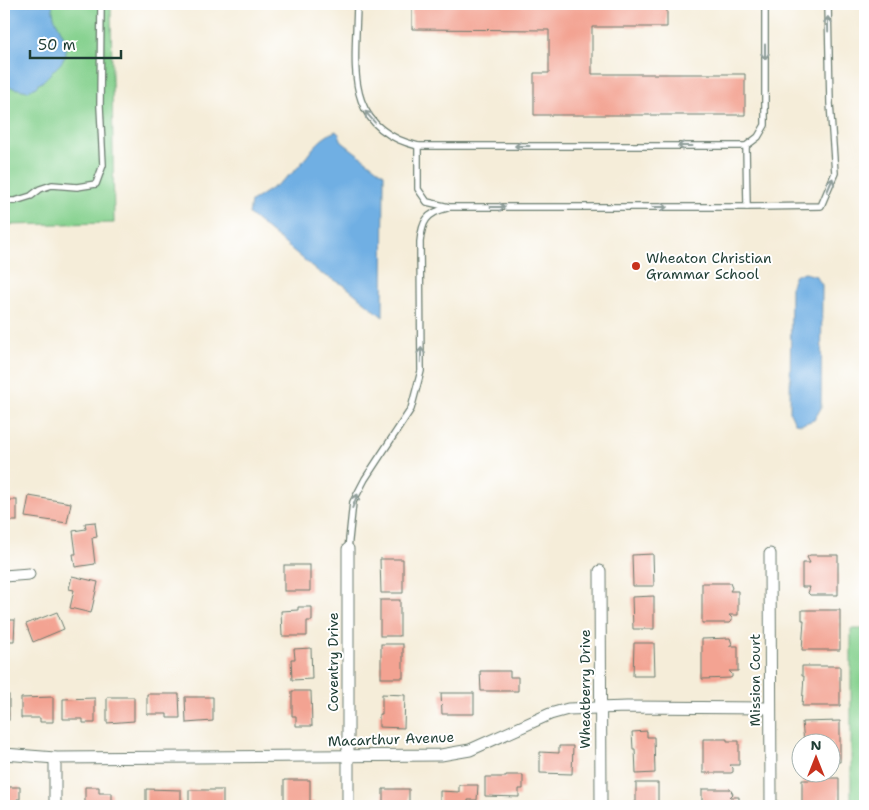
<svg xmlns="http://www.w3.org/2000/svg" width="869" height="810" viewBox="0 0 869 810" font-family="'Shantell Sans',sans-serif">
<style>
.green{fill:#86d18f;stroke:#528762}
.water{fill:#70afe3;stroke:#48768c}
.building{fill:#f3a392}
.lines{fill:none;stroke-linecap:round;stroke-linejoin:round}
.service-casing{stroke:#6a7b6e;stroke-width:8}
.minor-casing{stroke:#6a7b6e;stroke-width:13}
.service{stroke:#fff;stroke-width:5.5}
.minor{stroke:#fff;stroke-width:11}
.oneway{stroke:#8f9e9a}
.poi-dot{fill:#c8321e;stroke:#fff;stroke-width:2}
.labels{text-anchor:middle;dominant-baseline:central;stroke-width:4;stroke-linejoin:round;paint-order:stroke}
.poi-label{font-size:14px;fill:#1f3d34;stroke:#fff;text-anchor:start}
.street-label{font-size:14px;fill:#1f3d34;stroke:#fff}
</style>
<rect width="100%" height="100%" fill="#fff"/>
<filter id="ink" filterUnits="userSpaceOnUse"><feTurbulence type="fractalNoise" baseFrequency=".02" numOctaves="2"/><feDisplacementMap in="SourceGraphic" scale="10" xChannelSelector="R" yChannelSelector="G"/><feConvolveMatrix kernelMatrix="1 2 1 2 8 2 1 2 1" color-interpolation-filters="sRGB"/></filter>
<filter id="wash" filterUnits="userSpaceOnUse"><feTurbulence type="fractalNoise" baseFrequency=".0096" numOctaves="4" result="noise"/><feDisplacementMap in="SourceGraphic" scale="20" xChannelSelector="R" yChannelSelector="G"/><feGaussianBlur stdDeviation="1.12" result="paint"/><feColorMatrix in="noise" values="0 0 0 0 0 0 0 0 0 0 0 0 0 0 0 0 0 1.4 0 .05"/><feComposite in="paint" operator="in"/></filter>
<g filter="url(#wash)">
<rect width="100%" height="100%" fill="#f5edd9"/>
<g class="green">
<path d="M4,4H111L114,223L4,225Z"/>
<rect x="851" y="629" width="14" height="177"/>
</g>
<g class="water">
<path d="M4,4H52L54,17L65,39L66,55L61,63L41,83L38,84L36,87L28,91L4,86Z"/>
<path d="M336,131L339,134L342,142L384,174L383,317L344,285L320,273L249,214L251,202C264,193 278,185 291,174C308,160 312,141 336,131Z"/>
<path d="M805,273L816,276L822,285L821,408L814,420L802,424L795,423L790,412L791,285L795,275Z"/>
</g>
<g id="blocks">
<g class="building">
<path d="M412,4H667V27H592V74H745V115H534V73H549V30L412,29Z"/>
<path d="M29,496L71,503L67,523L25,517Z"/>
<rect x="4" y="500" width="13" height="21"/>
<path d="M95,522L97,537L92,538L95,564L75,567L73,554H76L73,531L86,529L85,523Z"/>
<path d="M653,554L654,586H633L632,555Z"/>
<path d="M810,555H838V595H810L808,593L810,587H802V563H810L807,557Z"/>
<path d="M380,559H403V593H381Z"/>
<rect x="284" y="565" width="26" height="26"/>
<path d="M72,576L98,582L91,613L70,608L74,590L69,589Z"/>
<path d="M702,583H730L732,588L730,591H738V615H729L732,618V621L730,623H702Z"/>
<path d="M654,596V629H633L632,597Z"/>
<rect x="380" y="600" width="20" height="36"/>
<path d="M298,607H312V621H307V636H282L281,611L298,610Z"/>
<path d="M802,610H840V650H802L804,620H802Z"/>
<path d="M57,612L64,629L33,642L26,624Z"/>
<path d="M4,620H15L14,641H4Z"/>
<path d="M730,638L732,644L729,646H738V671H729L732,674V677L730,678L702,679V639Z"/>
<path d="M634,643H654L655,676H633Z"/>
<rect x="381" y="644" width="22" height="34"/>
<path d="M311,648L312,679L292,680L291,659H295L294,649Z"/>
<path d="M802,666H840V706H802L804,676H802Z"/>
<path d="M480,671H510V677H518V691H481Z"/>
<path d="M292,691H311L312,726H296V716H292Z"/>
<path d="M441,693H474V714H442Z"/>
<path d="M147,694H179L180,718H167V714H147Z"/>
<path d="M382,694L405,695L404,728L379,727V714H382Z"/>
<rect x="4" y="695" width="5" height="25"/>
<path d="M53,697V722H40V718H21V698Z"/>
<path d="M107,697H134V721L107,723Z"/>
<path d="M185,697H213V721L186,723Z"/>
<path d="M95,698V723H83V719H63V699Z"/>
<path d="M840,721V762H832V742H804L802,722Z"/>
<path d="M647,731V737H654L655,773L636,774L635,749H633L632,732Z"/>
<path d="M703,739H727V741H739V765H730L733,768V772L731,773H703Z"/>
<path d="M559,746H573L572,774L540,773V752L559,753Z"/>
<path d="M506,775H523V789H519V797L485,796V777H506Z"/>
<path d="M814,778H839V806H809L811,804H802V780H814Z"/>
<path d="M284,780H310V802H314V806H284Z"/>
<path d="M636,783H658V806H633V802H636Z"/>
<path d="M459,785H478L477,800H468V806H440V791L459,792Z"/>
<path d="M4,787H20V799H17V806H4Z"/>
<path d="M85,787H99V793H112V806H85Z"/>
<path d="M146,789L181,790V806H146Z"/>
<path d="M383,789H409V806H386V802H383Z"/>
<path d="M702,789H730L733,794L730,797H739V806H702Z"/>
<rect x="189" y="790" width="34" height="16"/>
<path d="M566,804V806H543V805Z"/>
</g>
</g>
</g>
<g filter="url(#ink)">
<use href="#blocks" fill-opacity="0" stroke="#6a7b6e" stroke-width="1"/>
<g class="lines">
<defs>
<g id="service">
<path d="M357,4C356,65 342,128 418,146H746L758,137L765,125V4"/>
<path d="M418,146V189L427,202L449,207H747L746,146"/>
<path d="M4,201H15L31,196L40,189L52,185L77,187L96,184L103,165L100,106L101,4"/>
<path d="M747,207L821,206L835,173L830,103L828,4"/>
<path d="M348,549L353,502L365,479L411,409L421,371L420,242C422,222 426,213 447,208"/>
</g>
<g id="minor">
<path d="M770,554L771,806"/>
<path d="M600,571L601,806"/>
<path d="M4,576L29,574"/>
<path d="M4,754L55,758L441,755L470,750L550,714L568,709L627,707L770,708"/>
<path d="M55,806V758"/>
<path d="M348,806V549"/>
</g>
</defs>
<use href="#service" class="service-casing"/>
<use href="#minor" class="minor-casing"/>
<use href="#service" class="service"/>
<use href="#minor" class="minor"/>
</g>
<defs><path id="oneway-shaft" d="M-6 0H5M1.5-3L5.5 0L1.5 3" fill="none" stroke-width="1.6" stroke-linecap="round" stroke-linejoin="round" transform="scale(1.25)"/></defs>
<g class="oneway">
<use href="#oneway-shaft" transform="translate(828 24) rotate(-91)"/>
<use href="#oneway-shaft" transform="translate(765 52) rotate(90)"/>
<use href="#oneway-shaft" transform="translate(370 117) rotate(-131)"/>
<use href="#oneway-shaft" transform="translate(522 146) rotate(180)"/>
<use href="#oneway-shaft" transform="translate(685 146) rotate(180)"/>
<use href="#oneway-shaft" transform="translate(830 185) rotate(-67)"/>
<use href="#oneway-shaft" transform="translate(498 207)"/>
<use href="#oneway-shaft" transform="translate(660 207)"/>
<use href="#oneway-shaft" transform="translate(421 355) rotate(-88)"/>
<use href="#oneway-shaft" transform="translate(355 501) rotate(-69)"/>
</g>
</g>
<circle class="poi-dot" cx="636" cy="266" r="5"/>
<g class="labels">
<g class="poi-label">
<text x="646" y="258">Wheaton Christian<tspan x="646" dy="16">Grammar School</tspan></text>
</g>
<g class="street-label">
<text transform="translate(333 662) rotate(-90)">Coventry Drive</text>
<text transform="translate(755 680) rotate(-90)">Mission Court</text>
<text transform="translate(585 689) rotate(-90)">Wheatberry Drive</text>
<text transform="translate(391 739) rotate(-2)">Macarthur Avenue</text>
</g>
</g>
<rect width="869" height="810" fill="none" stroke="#fff" stroke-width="20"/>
<g transform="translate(816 758)"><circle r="24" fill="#ffffff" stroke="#a5b1ae"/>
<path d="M0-4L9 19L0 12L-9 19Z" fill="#c8321e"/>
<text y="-8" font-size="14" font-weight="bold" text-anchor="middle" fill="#1f3d34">N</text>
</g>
<path d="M30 50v8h91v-8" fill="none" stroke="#1f3d34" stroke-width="2.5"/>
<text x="38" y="50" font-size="15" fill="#1f3d34" stroke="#ffffff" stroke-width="4" paint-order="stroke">50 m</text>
</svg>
